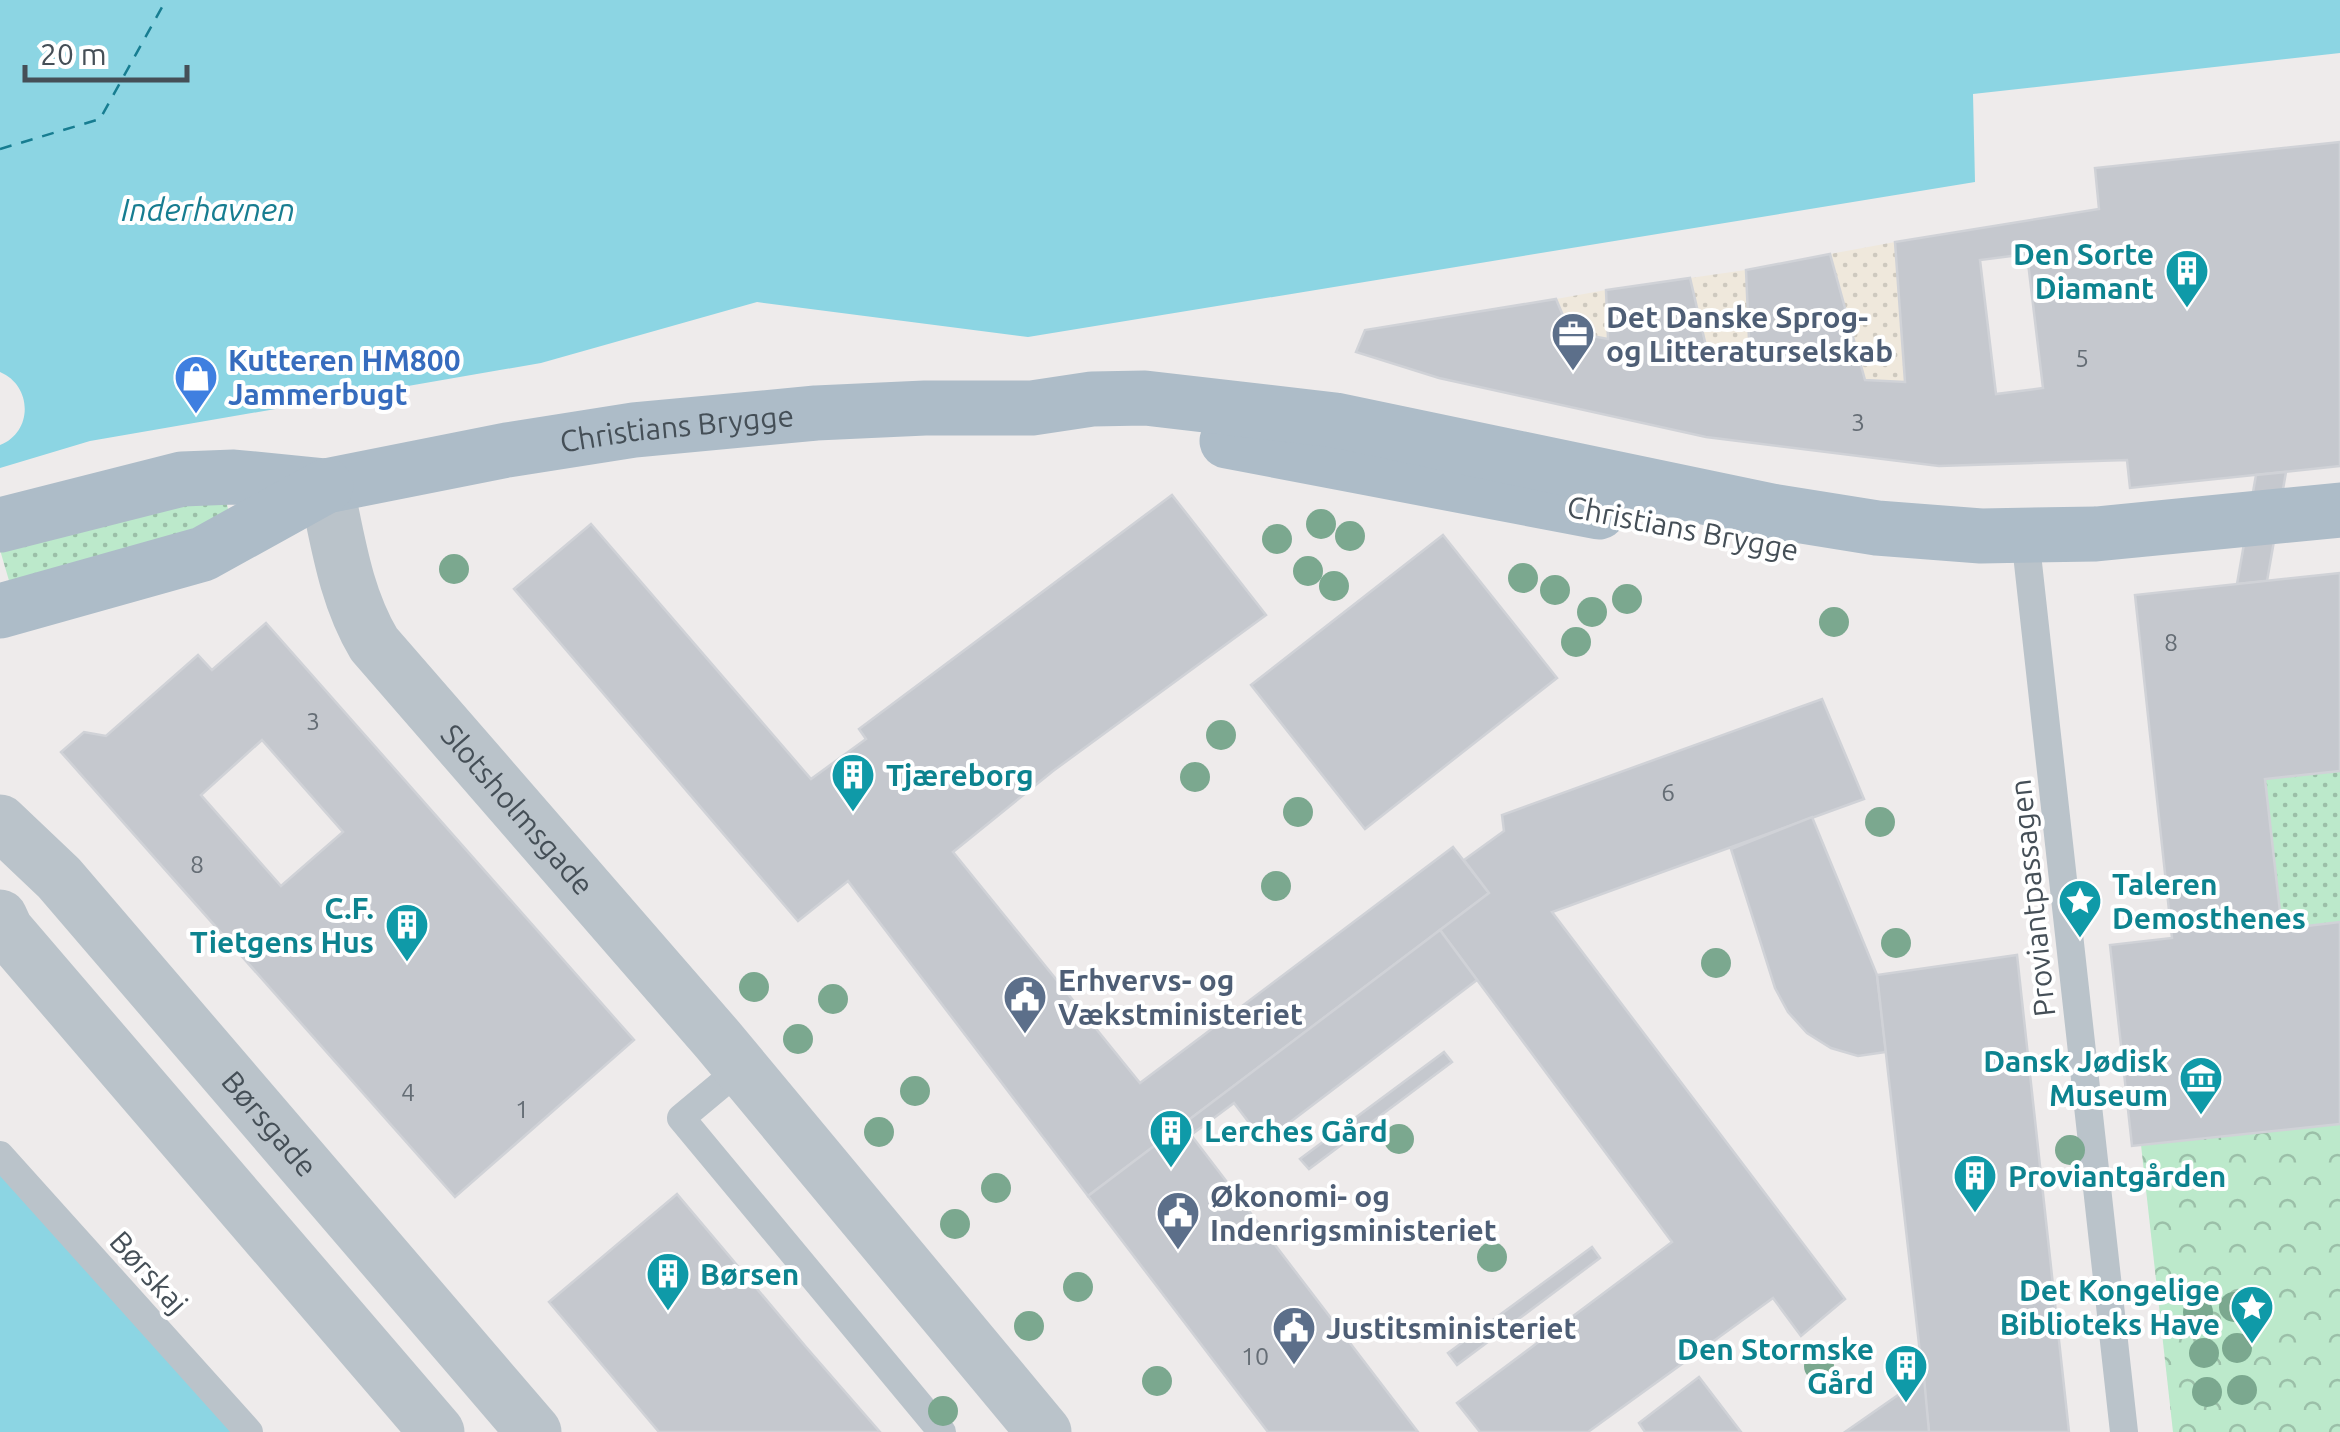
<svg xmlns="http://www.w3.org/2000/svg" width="2340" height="1432" viewBox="0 0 2340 1432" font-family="Ubuntu,sans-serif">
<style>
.grass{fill:url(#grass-dots)}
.sand{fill:url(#sand-dots)}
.park{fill:url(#park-crowns)}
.water{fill:#8cd5e3}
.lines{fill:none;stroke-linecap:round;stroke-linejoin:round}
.ferry{stroke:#177d91;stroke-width:2.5;stroke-dasharray:12 10;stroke-linecap:butt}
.building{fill:#c5c8ce;stroke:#d0d2d7;stroke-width:2.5;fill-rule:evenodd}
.service{stroke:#bac3ca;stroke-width:28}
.minor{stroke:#bac3ca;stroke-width:55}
.tertiary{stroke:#bac3ca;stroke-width:55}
.primary{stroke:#adbcc8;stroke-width:55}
.tree{fill:#7ba88f}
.labels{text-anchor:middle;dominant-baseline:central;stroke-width:8;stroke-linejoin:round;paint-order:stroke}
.number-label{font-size:25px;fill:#656d75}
.culture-label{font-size:30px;font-weight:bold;fill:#0d838f;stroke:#fff;text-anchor:end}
.service-label{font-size:30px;font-weight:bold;fill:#4e5e75;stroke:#fff;text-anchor:start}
.shop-label{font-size:30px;font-weight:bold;fill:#366cbe;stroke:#fff;text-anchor:start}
.street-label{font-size:30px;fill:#454f57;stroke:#fff}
.water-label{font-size:32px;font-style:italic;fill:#177d91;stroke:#fff}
</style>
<defs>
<pattern id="grass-dots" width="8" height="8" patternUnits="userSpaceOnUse" patternTransform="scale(2.5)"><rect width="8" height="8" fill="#bce9cb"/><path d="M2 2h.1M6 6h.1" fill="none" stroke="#9bbfa8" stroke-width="1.8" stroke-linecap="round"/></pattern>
<pattern id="sand-dots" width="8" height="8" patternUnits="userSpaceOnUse" patternTransform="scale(2.5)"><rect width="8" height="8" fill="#efe8dc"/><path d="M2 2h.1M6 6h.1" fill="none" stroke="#cec9bf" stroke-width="1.8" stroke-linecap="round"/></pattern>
<pattern id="park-crowns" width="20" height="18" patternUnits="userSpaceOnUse" patternTransform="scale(2.5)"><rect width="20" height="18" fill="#bce9cb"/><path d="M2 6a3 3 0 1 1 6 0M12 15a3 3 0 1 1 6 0" fill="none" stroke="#9bbfa8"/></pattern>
</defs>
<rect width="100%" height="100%" fill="#eeebeb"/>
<g class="grass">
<path d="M221,492C228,504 231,513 226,527L10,584L0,550Z"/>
<path d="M2340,771V922L2282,929L2265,779Z"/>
</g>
<g class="sand">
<path d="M1895,242L1905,382L1865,380L1830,254Z"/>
<path d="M1746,270L1750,363L1709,359L1690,278Z"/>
<path d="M1606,290L1607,339L1570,332L1556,299Z"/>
</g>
<path class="park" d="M2340,1124V1432H2173L2141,1145Z"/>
<g class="water">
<path d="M0,0H2340V53L1973,94L1975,182L1028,337L757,302L541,363L90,441L0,468V445C33,432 33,386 0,372Z"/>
<path d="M0,1166L234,1432H0Z"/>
</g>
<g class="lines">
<path class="ferry" d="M0,149L100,119L166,0"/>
</g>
<g class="building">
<path d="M2340,142V466L2130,488L2127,460L1939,466L1706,437L1439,378L1356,352L1365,330L1556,299L1570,332L1608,339L1606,290L1690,278L1709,359L1750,363L1746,270L1830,254L1865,380L1905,382L1895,242L2099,209L2095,168ZM2027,254L2043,388L1996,394L1980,260Z"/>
<path d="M2286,472L2267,581L2237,584L2256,475Z"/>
<path d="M1172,495L1266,615L1053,771L953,852L1140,1083L1453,847L1489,893L1088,1196L848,881L798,921L514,589L591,524L811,779L866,739L859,729Z"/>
<path d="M1443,535L1557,678L1365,829L1251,685Z"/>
<path d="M2340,573V771L2265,779L2282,929L2340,922V1124L2132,1146L2110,945L2172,938L2135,595Z"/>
<path d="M266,623L634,1040L455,1197L61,752L84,732L106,736L198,655L212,670ZM262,740L343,832L281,886L201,795Z"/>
<path d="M1822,699L1864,799L1552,912L1845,1299L1801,1336L1773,1298L1588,1432H1480L1457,1403L1672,1242L1440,930L1489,893L1464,860L1504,831L1502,815Z"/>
<path d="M1812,817L1877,975L1886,1052L1858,1056L1831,1048L1807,1033L1788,1012L1775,988L1731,849Z"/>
<path d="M1440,930L1477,980L1264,1142L1234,1103L1191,1135L1418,1432H1268L1088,1196Z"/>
<path d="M2017,955L2069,1432H1929L1877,975Z"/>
<path d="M1444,1052L1452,1062L1309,1169L1300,1159Z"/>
<path d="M677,1194L806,1347L880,1432H659L549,1302Z"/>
<path d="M1592,1247L1600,1258L1457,1365L1448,1353Z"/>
<path d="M1699,1377L1741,1432H1645L1639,1423Z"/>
<path d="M1924,1377L1929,1432H1845Z"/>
</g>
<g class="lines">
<g class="service">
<path d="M2025,536L2124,1432"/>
<path d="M741,1068L681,1118L942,1432"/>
<path d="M0,1155L249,1432"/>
</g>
<path class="minor" id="s1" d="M326,486C338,541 345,595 374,644L718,1040L1044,1432"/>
<g class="tertiary">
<path id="s2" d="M0,822L59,878L534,1432"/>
<path d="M0,917L6,930L437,1432"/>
</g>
<g class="primary">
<path d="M1227,441L1599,512"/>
<path id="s3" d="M0,525L182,479L234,477L326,486L507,450L634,430L816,413L925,408H1032L1092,399L1145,398L1335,420L1771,511L1877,528L1981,536L2096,534L2340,510"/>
<path d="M0,611L203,554L326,486"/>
</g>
</g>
<g class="tree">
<circle cx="1321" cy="524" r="15"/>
<circle cx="1350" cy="536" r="15"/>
<circle cx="1277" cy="539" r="15"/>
<circle cx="454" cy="569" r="15"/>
<circle cx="1308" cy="571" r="15"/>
<circle cx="1523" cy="578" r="15"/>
<circle cx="1334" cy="586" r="15"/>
<circle cx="1555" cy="590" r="15"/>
<circle cx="1627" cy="599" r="15"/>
<circle cx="1592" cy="612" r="15"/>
<circle cx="1834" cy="622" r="15"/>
<circle cx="1576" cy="642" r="15"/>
<circle cx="1221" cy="735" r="15"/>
<circle cx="1195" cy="777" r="15"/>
<circle cx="1298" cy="812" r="15"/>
<circle cx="1880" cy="822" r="15"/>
<circle cx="1276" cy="886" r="15"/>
<circle cx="1896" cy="943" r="15"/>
<circle cx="1716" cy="963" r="15"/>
<circle cx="754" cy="987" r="15"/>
<circle cx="833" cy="999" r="15"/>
<circle cx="798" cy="1039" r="15"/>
<circle cx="915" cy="1091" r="15"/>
<circle cx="879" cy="1132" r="15"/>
<circle cx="1399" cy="1139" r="15"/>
<circle cx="2070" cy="1150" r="15"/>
<circle cx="996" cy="1188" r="15"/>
<circle cx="955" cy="1224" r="15"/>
<circle cx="1492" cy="1257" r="15"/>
<circle cx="1078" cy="1287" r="15"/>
<circle cx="2234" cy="1307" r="15"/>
<circle cx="2198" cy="1312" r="15"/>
<circle cx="1029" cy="1326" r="15"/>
<circle cx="2237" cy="1348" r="15"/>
<circle cx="2204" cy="1353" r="15"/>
<circle cx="1819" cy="1366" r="15"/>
<circle cx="1157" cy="1381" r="15"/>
<circle cx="2242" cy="1390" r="15"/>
<circle cx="2207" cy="1392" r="15"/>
<circle cx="943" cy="1411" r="15"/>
</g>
<defs>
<symbol id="building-pin" viewBox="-11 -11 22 30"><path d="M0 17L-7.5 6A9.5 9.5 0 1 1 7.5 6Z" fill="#0f9aa8" stroke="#fff"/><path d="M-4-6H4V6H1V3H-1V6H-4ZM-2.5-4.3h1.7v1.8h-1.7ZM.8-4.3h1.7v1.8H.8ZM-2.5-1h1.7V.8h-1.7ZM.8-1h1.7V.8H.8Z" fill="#fff"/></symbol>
<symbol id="office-pin" viewBox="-11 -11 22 30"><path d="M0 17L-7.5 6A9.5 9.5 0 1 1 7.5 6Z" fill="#5c6f8a" stroke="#fff"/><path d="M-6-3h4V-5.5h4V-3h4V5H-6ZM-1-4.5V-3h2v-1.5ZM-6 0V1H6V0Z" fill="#fff"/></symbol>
<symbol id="shop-pin" viewBox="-11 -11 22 30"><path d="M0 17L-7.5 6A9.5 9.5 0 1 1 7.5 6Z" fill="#3f7fe0" stroke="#fff"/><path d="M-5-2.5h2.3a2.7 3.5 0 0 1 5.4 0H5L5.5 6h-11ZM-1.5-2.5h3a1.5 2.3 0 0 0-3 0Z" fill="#fff"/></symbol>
<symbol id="sight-pin" viewBox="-11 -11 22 30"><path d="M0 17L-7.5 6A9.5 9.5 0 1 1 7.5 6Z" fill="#0f9aa8" stroke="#fff"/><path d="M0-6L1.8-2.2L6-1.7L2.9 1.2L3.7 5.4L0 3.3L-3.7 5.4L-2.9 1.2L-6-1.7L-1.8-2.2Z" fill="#fff"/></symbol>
<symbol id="civic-pin" viewBox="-11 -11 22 30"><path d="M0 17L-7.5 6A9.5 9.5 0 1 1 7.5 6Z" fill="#5c6f8a" stroke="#fff"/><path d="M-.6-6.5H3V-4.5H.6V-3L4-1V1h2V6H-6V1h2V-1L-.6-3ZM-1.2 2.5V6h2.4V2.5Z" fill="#fff"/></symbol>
<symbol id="museum-pin" viewBox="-11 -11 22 30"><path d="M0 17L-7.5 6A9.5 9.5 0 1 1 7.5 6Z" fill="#0f9aa8" stroke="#fff"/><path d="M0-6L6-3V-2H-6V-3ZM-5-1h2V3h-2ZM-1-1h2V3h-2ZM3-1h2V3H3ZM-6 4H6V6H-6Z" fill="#fff"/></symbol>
</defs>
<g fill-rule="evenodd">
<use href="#building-pin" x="2162" y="246" width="50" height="68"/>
<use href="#office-pin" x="1548" y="309" width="50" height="68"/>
<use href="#shop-pin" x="171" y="352" width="50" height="68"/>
<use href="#building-pin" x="828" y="750" width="50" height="68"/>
<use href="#sight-pin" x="2055" y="876" width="50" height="68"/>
<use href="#building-pin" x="382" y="900" width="50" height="68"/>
<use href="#civic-pin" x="1000" y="972" width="50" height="68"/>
<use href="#museum-pin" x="2176" y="1053" width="50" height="68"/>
<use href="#building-pin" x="1146" y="1106" width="50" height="68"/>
<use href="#building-pin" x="1950" y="1151" width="50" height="68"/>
<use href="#civic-pin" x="1153" y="1188" width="50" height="68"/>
<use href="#building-pin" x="643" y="1249" width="50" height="68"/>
<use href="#sight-pin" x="2227" y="1282" width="50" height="68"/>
<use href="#civic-pin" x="1269" y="1303" width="50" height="68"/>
<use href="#building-pin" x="1881" y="1341" width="50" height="68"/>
</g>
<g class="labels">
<g class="number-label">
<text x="2082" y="358">5</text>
<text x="1858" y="422">3</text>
<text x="2171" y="642">8</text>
<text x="313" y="721">3</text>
<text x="1668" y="792">6</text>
<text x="197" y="864">8</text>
<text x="408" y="1092">4</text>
<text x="522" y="1109">1</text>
<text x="1255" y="1356">10</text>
</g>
<g class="culture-label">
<text x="2154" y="254">Den Sorte<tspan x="2154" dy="34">Diamant</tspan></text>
<text x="886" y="775" text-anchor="start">Tjæreborg</text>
<text x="2112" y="884" text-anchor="start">Taleren<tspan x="2112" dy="34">Demosthenes</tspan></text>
<text x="374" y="908">C.F.<tspan x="374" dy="34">Tietgens Hus</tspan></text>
<text x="2168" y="1061">Dansk Jødisk<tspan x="2168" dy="34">Museum</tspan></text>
<text x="1204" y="1131" text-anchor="start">Lerches Gård</text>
<text x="2008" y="1176" text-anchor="start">Proviantgården</text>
<text x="700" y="1274" text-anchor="start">Børsen</text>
<text x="2220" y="1290">Det Kongelige<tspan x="2220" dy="34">Biblioteks Have</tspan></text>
<text x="1874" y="1349">Den Stormske<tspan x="1874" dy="34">Gård</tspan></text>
</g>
<g class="service-label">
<text x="1606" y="317">Det Danske Sprog-<tspan x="1606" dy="34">og Litteraturselskab</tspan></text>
<text x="1058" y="980">Erhvervs- og<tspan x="1058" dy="34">Vækstministeriet</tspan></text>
<text x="1210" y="1196">Økonomi- og<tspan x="1210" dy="34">Indenrigsministeriet</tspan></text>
<text x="1326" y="1328">Justitsministeriet</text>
</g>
<g class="shop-label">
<text x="228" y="360">Kutteren HM800<tspan x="228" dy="34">Jammerbugt</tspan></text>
</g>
<g class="street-label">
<text stroke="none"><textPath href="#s3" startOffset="688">Christians Brygge</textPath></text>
<text transform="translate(1683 528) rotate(11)">Christians Brygge</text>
<text stroke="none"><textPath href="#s1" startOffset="385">Slotsholmsgade</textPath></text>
<text transform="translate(2032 898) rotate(-96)">Proviantpassagen</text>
<text stroke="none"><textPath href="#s2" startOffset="405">Børsgade</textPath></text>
<text transform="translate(149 1272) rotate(48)">Børskaj</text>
</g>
<g class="water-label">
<text x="208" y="209">Inderhavnen</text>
</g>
</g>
<path d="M25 65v15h162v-15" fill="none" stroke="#454f57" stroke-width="5"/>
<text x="40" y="65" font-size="30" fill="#454f57" stroke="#ffffff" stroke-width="8" paint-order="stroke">20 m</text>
</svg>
